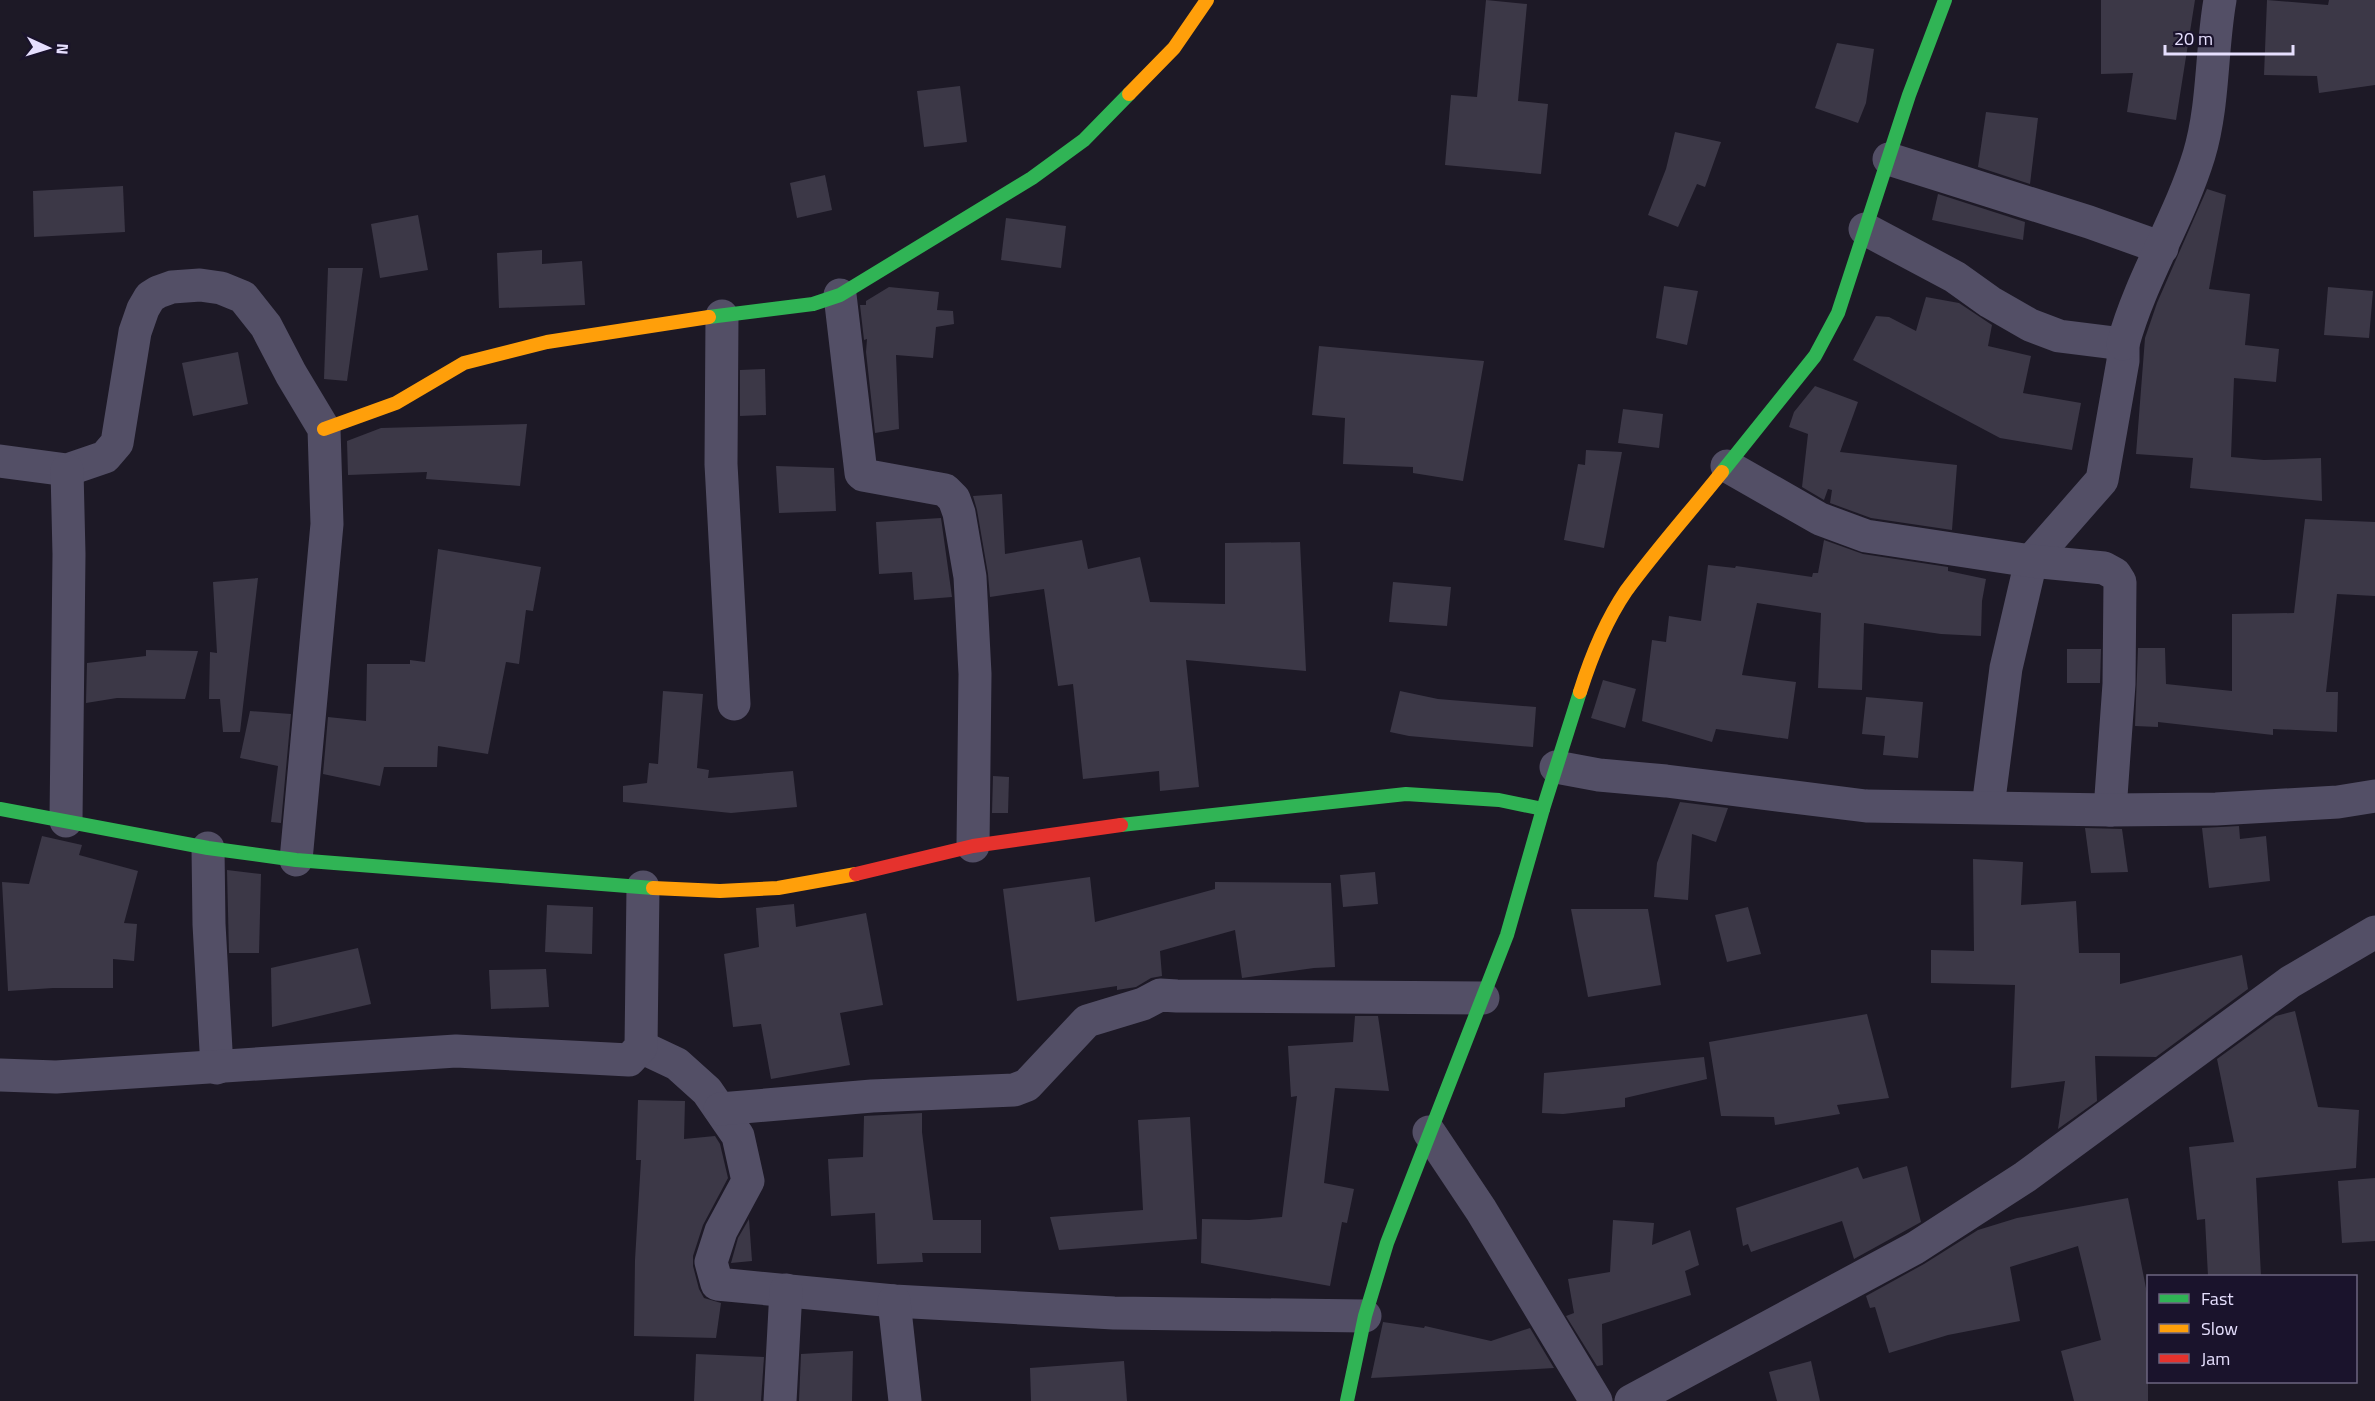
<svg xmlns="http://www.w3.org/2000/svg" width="2375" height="1401" viewBox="0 0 2375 1401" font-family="'Titillium Web',sans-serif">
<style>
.building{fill:#3c3847}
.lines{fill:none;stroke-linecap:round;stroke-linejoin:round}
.street{stroke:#534f66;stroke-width:33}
.fast{stroke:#30b455;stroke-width:14}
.slow{stroke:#ff9f0a;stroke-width:14}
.jam{stroke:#e5322d;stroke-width:14}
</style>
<rect width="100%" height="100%" fill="#1d1926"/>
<g class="building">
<path d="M1486,0L1527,4L1518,101L1548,104L1541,174L1445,165L1451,95L1477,97Z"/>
<path d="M2101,0H2195L2176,120L2127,112L2133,73L2101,74Z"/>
<path d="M2267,0L2328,5L2329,0H2375V85L2319,93L2317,76L2264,75Z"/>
<path d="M1837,43L1874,49L1866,103L1858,123L1815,108Z"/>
<path d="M960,86L967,142L924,147L917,91Z"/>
<path d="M1986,112L2038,118L2030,184L1978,167Z"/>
<path d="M1675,132L1721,142L1705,187L1697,184L1678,227L1648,215L1666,169Z"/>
<path d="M825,175L832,210L797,218L790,183Z"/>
<path d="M123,186L125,232L34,237L33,191Z"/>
<path d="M2207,189L2226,195L2209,289L2250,294L2245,345L2279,349L2276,382L2234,378L2231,457L2264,460L2321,458L2322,501L2190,488L2193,458L2136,454L2145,338L2157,303Z"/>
<path d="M1938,194L2025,222L2023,240L1932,220Z"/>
<path d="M418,215L428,270L380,278L371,224Z"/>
<path d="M1006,218L1066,226L1061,268L1001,260Z"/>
<path d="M542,250V264L582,261L585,305L499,308L497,253Z"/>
<path d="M328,268H363L347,381L324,379Z"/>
<path d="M1664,286L1698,291L1687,345L1656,338Z"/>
<path d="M889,287L939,292L937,310L953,311L954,324L936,327L933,358L896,355L899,429L875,433L866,352L867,339L864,340L860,305H866V301Z"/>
<path d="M2328,287L2373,291L2369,338L2324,335Z"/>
<path d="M1926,297L1959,303L1992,325L1988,346L2031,356L2023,393L2081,403L2072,450L2000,438L1853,360L1876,316L1889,317L1916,331Z"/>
<path d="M1319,346L1484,361L1463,481L1413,473V467L1343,464L1345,418L1312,415Z"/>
<path d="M238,352L248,404L193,416L182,363Z"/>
<path d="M765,369L766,415L740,416V370Z"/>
<path d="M1815,386L1858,402L1840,452L1957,465L1952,530L1871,518L1830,503L1832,490L1828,489L1824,500L1802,487L1808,434L1789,427L1794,412Z"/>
<path d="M1623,409L1663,414L1659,448L1618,443Z"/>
<path d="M527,424L520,486L426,479L427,472L348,475L347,441L381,428Z"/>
<path d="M1586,450L1622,452L1604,548L1564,540L1578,464L1585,465Z"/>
<path d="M776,466L834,468L836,511L779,513Z"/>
<path d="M1002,494L1005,554L1082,540L1088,569L1140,557L1150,602L1225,604V543L1300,542L1306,671L1186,660L1199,787L1160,791L1159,771L1083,779L1073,684L1058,686L1044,589L990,597L988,574L977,510L973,496Z"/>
<path d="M941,518L952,597L914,600L912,572L879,574L876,522Z"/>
<path d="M2305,519L2375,522V596L2337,594L2326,692H2338L2337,732L2273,729V735L2158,722V727L2135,726L2138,648H2165L2166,684L2232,691V614L2294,613Z"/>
<path d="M1824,540L1863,554L1948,567V571L1986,579L1982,601L1981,636L1941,634L1864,623L1862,690L1818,688L1821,613L1757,603L1742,675L1796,682L1788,739L1716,729L1712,742L1642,721L1652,640L1666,642L1669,616L1701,621L1708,565L1735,568L1736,566L1812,577L1813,573H1818Z"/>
<path d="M438,549L541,567L533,611L526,610L519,664L506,662L488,754L438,746L437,767H384L380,786L323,774L328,717L366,721L367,664H410V660L425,662Z"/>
<path d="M258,578L240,732H223L220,699H209L210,652L217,653L213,582Z"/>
<path d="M1393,582L1451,587L1447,626L1389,622Z"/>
<path d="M2067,649H2101L2100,683H2067Z"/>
<path d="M146,650L198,651L185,699L117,698L86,703L87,663L146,656Z"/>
<path d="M1603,680L1636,689L1625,728L1591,718Z"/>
<path d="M663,691L703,694L697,768L709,770L708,778L793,771L797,807L731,813L623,802V786L647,783L649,763L658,764Z"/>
<path d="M1400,691L1438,699L1536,707L1533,747L1409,736L1390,732Z"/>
<path d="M1866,697L1923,702L1918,758L1883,755L1885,736L1862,734Z"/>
<path d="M250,711L291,714L281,823L271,822L278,766L240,758Z"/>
<path d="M993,776L1009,777L1008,813H992Z"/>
<path d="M1680,802L1728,808L1716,842L1692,834L1688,900L1654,897L1657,863Z"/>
<path d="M2239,826L2240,839L2266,836L2270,881L2209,888L2202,828Z"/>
<path d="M2085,828L2122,829L2128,872L2091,873Z"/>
<path d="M42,836L82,845L79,855L138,871L124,923L137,924L134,961L113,959V988H53L8,991L2,882L29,884Z"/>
<path d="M1973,859L2023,862L2021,905L2076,901L2079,953H2120V984L2242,955L2248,989L2156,1057L2095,1056L2097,1101L2058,1129L2065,1081L2011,1088L2015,985L1931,983V950L1974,951Z"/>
<path d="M227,870L261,874L259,953H229Z"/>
<path d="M1375,872L1378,904L1343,907L1340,875Z"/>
<path d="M1090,877L1095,922L1215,889V882L1331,883L1335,967L1314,968L1242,978L1235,930L1160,951L1162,976L1151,978L1136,987L1117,990V986L1017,1001L1003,889Z"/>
<path d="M794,904L796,927L866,913L883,1005L840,1013L850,1065L771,1079L761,1024L733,1027L724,954L759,947L756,908Z"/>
<path d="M547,905L593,907L592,954L545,952Z"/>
<path d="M1748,907L1761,954L1727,962L1715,915Z"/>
<path d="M1571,909H1648L1661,985L1588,997Z"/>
<path d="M358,948L371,1004L272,1027L271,968Z"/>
<path d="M546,969L549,1007L491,1009L489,970Z"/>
<path d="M2295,1011L2318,1107L2359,1110L2356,1168L2256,1178L2261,1276H2208L2205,1219L2197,1220L2189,1147L2234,1142L2217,1059L2276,1016Z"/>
<path d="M1867,1014L1889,1098L1837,1105L1840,1114L1775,1125L1774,1117L1721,1116L1709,1042Z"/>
<path d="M1355,1016H1378L1389,1091L1335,1088L1324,1183L1354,1189L1347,1223L1342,1222L1330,1286L1201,1263L1202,1219L1249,1220L1282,1217L1297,1096L1291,1097L1288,1046L1353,1042Z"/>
<path d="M1704,1057L1707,1079L1625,1098V1107L1563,1114L1542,1113L1544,1073Z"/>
<path d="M638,1100L685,1101L684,1139L715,1136L720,1144L728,1178L703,1225L693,1256V1266L699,1289L704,1298L721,1303L716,1338L634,1336L635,1260L641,1160H636Z"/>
<path d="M922,1113V1132L933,1220H981V1253H922L923,1262L877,1264L875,1213L831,1216L828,1159L863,1157L864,1116Z"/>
<path d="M1190,1117L1197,1239L1059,1250L1050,1217L1143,1210L1138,1120Z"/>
<path d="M1907,1166L1921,1222L1854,1259L1842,1221L1751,1252L1748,1244L1743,1246L1736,1208L1858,1167L1863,1179Z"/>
<path d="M2375,1178V1241L2342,1243L2338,1181Z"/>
<path d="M2128,1198L2148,1298V1401H2074L2061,1351L2101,1340L2078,1246L2010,1267L2020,1321L1948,1335L1889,1353L1875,1307L1870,1308L1866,1296L1924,1264L1978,1230L2017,1218Z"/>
<path d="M749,1219L752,1261L731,1263L738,1238Z"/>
<path d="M1613,1220L1654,1223L1652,1245L1690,1230L1699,1265L1685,1271L1691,1295L1602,1324L1603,1365L1597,1366L1566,1316L1574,1313L1568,1279L1610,1272Z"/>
<path d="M1383,1322L1424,1328L1425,1326L1491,1341L1530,1328L1554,1368L1371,1378Z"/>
<path d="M853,1351L852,1401H799L801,1354Z"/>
<path d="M696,1354L764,1357L761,1401H694Z"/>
<path d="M1124,1361L1127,1401H1031L1030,1368Z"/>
<path d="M1811,1361L1820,1401H1777L1769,1372Z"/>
</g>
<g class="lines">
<g class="street">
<path d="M1889,159L2089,222L2162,248"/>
<path d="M1865,229L1955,277L1990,302L2030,325L2059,336L2123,344V361L2102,480L2031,561L2006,668L1988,807"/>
<path d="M840,295L861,473L863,475L945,490L954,499L959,513L970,577L975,674L973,846"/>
<path d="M722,316L721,464L734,704"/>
<path d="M2123,344C2141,278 2179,220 2199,155C2214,105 2211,51 2220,0"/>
<path d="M0,461L67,470L105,457L117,443L135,332L143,309L150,297L158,292L172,287L200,285L221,288L243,297L266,326L291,374L324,429L327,524L296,860"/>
<path d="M1727,466L1820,519L1866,536L2031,561L2104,568L2115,574L2120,582L2119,684L2110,810"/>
<path d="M1556,767L1599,775L1666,781L1866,806L2110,810L2216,809L2338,802L2375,796"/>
<path d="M66,821L69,554L67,470"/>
<path d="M208,848L209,924L217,1068"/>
<path d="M641,1047L677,1064L707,1091L738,1136L748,1181L721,1231L711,1262L717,1284L894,1301L1114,1313L1365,1316"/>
<path d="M0,1075L56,1077L456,1051L629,1060L641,1047L643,887"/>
<path d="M720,1109L872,1096L1014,1090L1027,1085L1087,1021L1143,1004L1160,995L1177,996L1483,998"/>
<path d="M1429,1132L1481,1210L1596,1401"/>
<path d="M894,1301L905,1401"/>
<path d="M780,1401L786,1290"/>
<path d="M1631,1401L1915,1248L2025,1177L2290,982L2375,932"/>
</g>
<g class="fast">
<path d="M709,317L813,304L840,295L1032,178L1084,140L1129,94"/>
<path d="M1722,472L1815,356L1838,313L1909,95L1945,0"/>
<path d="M0,809L208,848L296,860L653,888"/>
<path d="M1121,825L1406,794L1499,800L1543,809"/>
<path d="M1347,1401L1365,1316L1387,1243L1507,935L1543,809L1580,692"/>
</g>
<g class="slow">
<path d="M1129,94L1174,48L1207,0"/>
<path d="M324,429L396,403L464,363L547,342L709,317"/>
<path d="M1580,692C1591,657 1605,622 1626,591C1656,550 1690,512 1722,472"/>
<path d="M653,888L720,891L778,888L856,874"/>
</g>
<path class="jam" d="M856,874L973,846L1121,825"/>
</g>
<rect x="2147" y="1275" width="210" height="108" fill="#1a132c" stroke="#6c6580" stroke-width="1.5"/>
<rect x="2159" y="1294" width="30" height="9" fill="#30b455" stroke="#6c6580" stroke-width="1.5"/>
<text x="2201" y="1305" font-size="18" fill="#e6dffe">Fast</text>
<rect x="2159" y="1324" width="30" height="9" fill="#ff9f0a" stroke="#6c6580" stroke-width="1.5"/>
<text x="2201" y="1335" font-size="18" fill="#e6dffe">Slow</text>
<rect x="2159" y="1354" width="30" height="9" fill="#e5322d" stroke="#6c6580" stroke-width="1.5"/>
<text x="2201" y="1365" font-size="18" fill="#e6dffe">Jam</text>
<g transform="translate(48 48) rotate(94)" stroke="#1a132c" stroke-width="4.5" paint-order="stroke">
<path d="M0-4.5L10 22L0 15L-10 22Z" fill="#e6dffe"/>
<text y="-9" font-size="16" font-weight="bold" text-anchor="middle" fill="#e6dffe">N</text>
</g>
<path d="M2165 45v9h128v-9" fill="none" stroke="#e6dffe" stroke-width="3"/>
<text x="2174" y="45" font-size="18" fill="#e6dffe" stroke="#1a132c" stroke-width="4.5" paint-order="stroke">20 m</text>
</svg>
